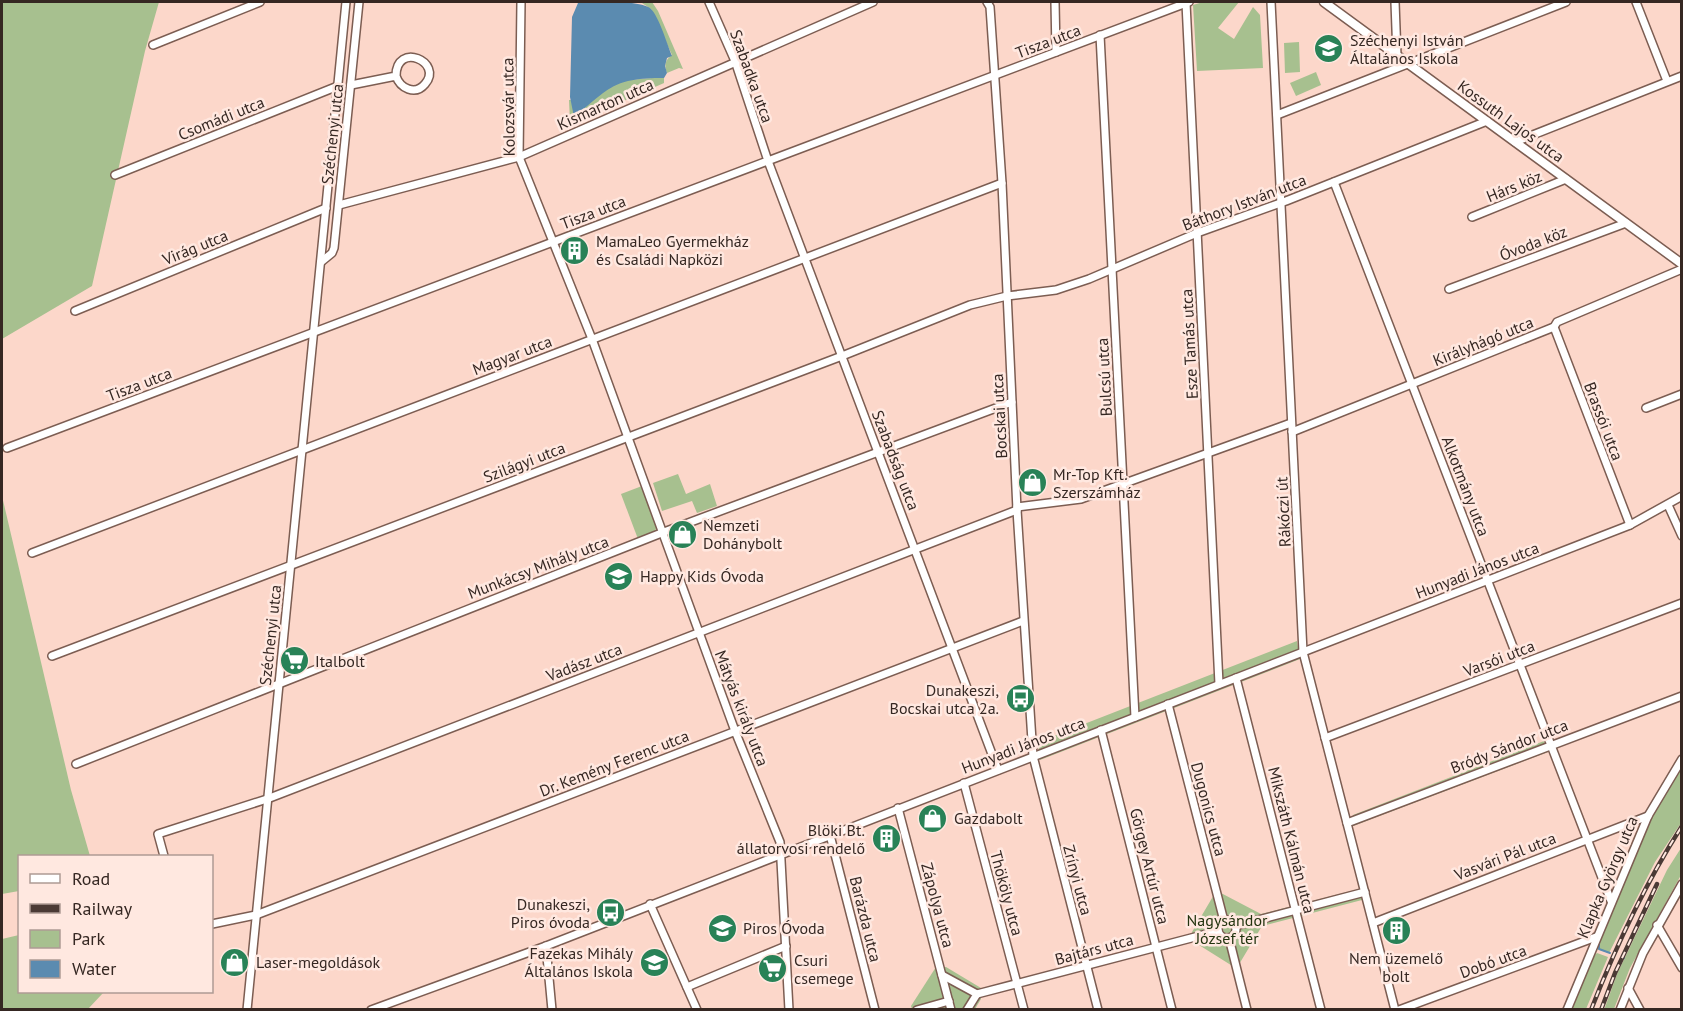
<svg xmlns="http://www.w3.org/2000/svg" width="1683" height="1011" viewBox="0 0 1683 1011" font-family="'PT Sans',sans-serif">
<style>
.green{fill:#a7c08f}
.water{fill:#5b8bb0}
.lines{fill:none;stroke-linecap:round;stroke-linejoin:round}
.stream{stroke:#5b8bb0;stroke-width:2}
.minor-casing{stroke:#7c5d52;stroke-width:10}
.tertiary-casing{stroke:#7c5d52;stroke-width:11}
.minor{stroke:#fff;stroke-width:7}
.tertiary{stroke:#fff;stroke-width:8}
.rail-casing{stroke:#4b3a35;stroke-width:4.5}
.rail{stroke:#ffe8e0;stroke-width:2;stroke-dasharray:7;stroke-linecap:butt}
.labels{text-anchor:middle;dominant-baseline:central;stroke-width:5;stroke-linejoin:round;paint-order:stroke}
.poi-label{font-size:16px;fill:#352722;stroke:#ffe8e0;text-anchor:start}
.street-label{font-size:16px;fill:#352722;stroke:#ffe8e0}
.park-label{font-size:16px;fill:#22330e;stroke:#ffe8e0}
</style>
<rect width="100%" height="100%" fill="#fcd7ca"/>
<g class="green">
<path d="M2,2H159L145,51L92,286L2,339Z"/>
<path d="M623,2H652L658,11L683,69L679,68L667,73C664,65 665,60 672,55L651,9L642,3Z"/>
<path d="M1203,2H1239L1218,28L1234,39L1253,7L1260,15L1263,68L1197,71L1193,5Z"/>
<path d="M1299,42L1300,72L1285,73L1284,43Z"/>
<path d="M1316,72L1321,85L1296,96L1290,83Z"/>
<path d="M652,78H664V83L574,123L570,122L569,100H571L575,116C589,105 603,86 622,81C632,79 642,79 652,78Z"/>
<path d="M678,474L686,494L710,484L717,506L697,513L692,501L662,511L653,483Z"/>
<path d="M642,486L658,526L654,532L638,539L621,494Z"/>
<path d="M2,496L71,790L90,856H20L19,891L2,894Z"/>
<path d="M1297,641L1300,659L1040,760L1038,742Z"/>
<path d="M1544,741L1548,752L1353,826V815Z"/>
<path d="M1681,761V823L1655,862L1609,953L1597,949V943L1640,838Z"/>
<path d="M1681,848V875L1630,968L1614,1009L1604,1010L1617,974L1667,870Z"/>
<path d="M1359,889L1362,900L1262,926L1238,966L1234,967L1191,940L1192,932L1215,893L1219,892L1261,914Z"/>
<path d="M19,935L20,992L103,993L88,1009H2V939Z"/>
<path d="M1597,953L1608,957L1586,1009L1568,1010L1588,961Z"/>
<path d="M936,967H946L981,988V999L975,1009H912L911,1006Z"/>
</g>
<path class="water" d="M581,2C597,2 638,0 650,8C659,16 667,44 672,56L667,58L665,66L667,73L664,78C613,78 611,87 574,117L570,97L572,17L578,3Z"/>
<g class="lines">
<g class="stream">
<path d="M1599,942V949L1610,953"/>
<path d="M1623,958H1624"/>
</g>
<defs>
<g id="minor">
<path d="M521,2L519,157L592,339L735,731L780,842L789,1010"/>
<path d="M709,2L735,61L768,161L998,770"/>
<path d="M987,2L990,7L1002,183L1017,510L1033,756L1098,1010"/>
<path d="M1055,2L1056,52"/>
<path d="M1271,2L1303,652L1395,1010"/>
<path d="M1395,2L1397,56"/>
<path d="M1636,2L1667,81"/>
<path d="M1186,3L1219,684"/>
<path d="M1100,35L1135,717"/>
<path d="M153,45L260,2"/>
<path d="M351,85L396,76C400,88 415,96 425,84C444,62 396,41 396,76"/>
<path d="M1277,115L1566,2"/>
<path d="M1515,142L1682,76"/>
<path d="M115,175L338,86"/>
<path d="M1334,182L1611,901"/>
<path d="M339,205L519,157L873,2"/>
<path d="M1472,217L1566,179"/>
<path d="M321,262L332,253L334,248L359,2"/>
<path d="M1449,289L1626,223"/>
<path d="M75,311L326,208"/>
<path d="M1554,327L1630,525"/>
<path d="M1646,408L1682,394"/>
<path d="M1292,432L1554,327L1557,322L1682,269"/>
<path d="M7,448L1189,2"/>
<path d="M1668,505L1682,536"/>
<path d="M1017,507L1081,499L1291,423"/>
<path d="M32,553L1002,183"/>
<path d="M52,656L842,356L970,305L1007,296L1056,290L1089,279L1197,233L1286,201L1487,121"/>
<path d="M1236,678L1321,1010"/>
<path d="M1168,704L1224,921"/>
<path d="M1101,730L1172,1010"/>
<path d="M1325,738L1682,603"/>
<path d="M76,764L664,532L1012,402"/>
<path d="M964,783L1024,1010"/>
<path d="M898,808L951,1010"/>
<path d="M1347,823L1682,696"/>
<path d="M830,835L875,1010"/>
<path d="M164,856L158,834L267,799L1017,510"/>
<path d="M650,904L697,1010"/>
<circle cx="1227" cy="929" r="9"/>
<path d="M1373,923L1648,816"/>
<path d="M212,924L256,915L1023,621"/>
<path d="M1657,925L1682,968"/>
<path d="M1235,926L1365,892"/>
<path d="M1229,938L1247,1010"/>
<path d="M546,946L552,1010"/>
<path d="M942,975L977,994L967,1010"/>
<path d="M687,987L786,946"/>
<path d="M1628,988L1640,1010"/>
<path d="M977,994L1218,931"/>
<path d="M247,1010L346,2"/>
<path d="M371,1010L546,946L1630,525L1682,496"/>
<path d="M917,1010L949,1001"/>
<path d="M1399,1010L1596,937"/>
<path d="M1567,1010L1648,816L1682,759"/>
<path d="M1620,1010L1643,953L1682,884"/>
</g>
<path id="tertiary" d="M1324,2L1682,264"/>
</defs>
<use href="#minor" class="minor-casing"/>
<use href="#tertiary" class="tertiary-casing"/>
<use href="#minor" class="minor"/>
<use href="#tertiary" class="tertiary"/>
<defs>
<g id="rail">
<path d="M1591,1010C1616,946 1645,884 1682,826"/>
<path d="M1601,1010L1615,973L1657,884"/>
</g>
</defs>
<use href="#rail" class="rail-casing"/>
<use href="#rail" class="rail"/>
</g>
<defs>
<symbol id="school-disc" viewBox="-11 -11 22 22"><circle r="9.5" fill="#298257" stroke="#ffe8e0"/><path d="M0-5L7-2L0 1L-7-2ZM-4 1L0 2.5L4 1V4Q0 6-4 4Z" fill="#fff"/></symbol>
<symbol id="building-disc" viewBox="-11 -11 22 22"><circle r="9.5" fill="#298257" stroke="#ffe8e0"/><path d="M-4-6H4V6H1V3H-1V6H-4ZM-2.5-4.3h1.7v1.8h-1.7ZM.8-4.3h1.7v1.8H.8ZM-2.5-1h1.7V.8h-1.7ZM.8-1h1.7V.8H.8Z" fill="#fff"/></symbol>
<symbol id="shop-disc" viewBox="-11 -11 22 22"><circle r="9.5" fill="#298257" stroke="#ffe8e0"/><path d="M-5-2.5h2.3a2.7 3.5 0 0 1 5.4 0H5L5.5 6h-11ZM-1.5-2.5h3a1.5 2.3 0 0 0-3 0Z" fill="#fff"/></symbol>
<symbol id="supermarket-disc" viewBox="-11 -11 22 22"><circle r="9.5" fill="#298257" stroke="#ffe8e0"/><path d="M-6-5.5h2.5l.6 2H6L4.5 2H-2.5L-4.4-4H-6ZM-1.5 3.2a1.3 1.3 0 1 0 .1 0ZM3 3.2a1.3 1.3 0 1 0 .1 0Z" fill="#fff"/></symbol>
<symbol id="bus-disc" viewBox="-11 -11 22 22"><circle r="9.5" fill="#298257" stroke="#ffe8e0"/><path d="M-5-6H5V4H4V6H2V4H-2V6H-4V4H-5ZM-3.5-4V0h7V-4ZM-3.5 1.2v1.5H-2V1.2ZM2 1.2v1.5H3.5V1.2Z" fill="#fff"/></symbol>
</defs>
<g fill-rule="evenodd">
<use href="#school-disc" x="1312" y="32" width="33" height="33"/>
<use href="#building-disc" x="558" y="234" width="33" height="33"/>
<use href="#shop-disc" x="1016" y="466" width="33" height="33"/>
<use href="#shop-disc" x="666" y="518" width="33" height="33"/>
<use href="#school-disc" x="602" y="560" width="33" height="33"/>
<use href="#supermarket-disc" x="278" y="644" width="33" height="33"/>
<use href="#bus-disc" x="1004" y="682" width="33" height="33"/>
<use href="#shop-disc" x="916" y="802" width="33" height="33"/>
<use href="#building-disc" x="870" y="822" width="33" height="33"/>
<use href="#bus-disc" x="594" y="896" width="33" height="33"/>
<use href="#school-disc" x="706" y="912" width="33" height="33"/>
<use href="#building-disc" x="1380" y="914" width="33" height="33"/>
<use href="#shop-disc" x="218" y="946" width="33" height="33"/>
<use href="#school-disc" x="638" y="946" width="33" height="33"/>
<use href="#supermarket-disc" x="756" y="952" width="33" height="33"/>
</g>
<g class="labels">
<g class="poi-label">
<text x="1350" y="40">Széchenyi István<tspan x="1350" dy="18">Általános Iskola</tspan></text>
<text x="596" y="241">MamaLeo Gyermekház<tspan x="596" dy="18">és Családi Napközi</tspan></text>
<text x="1053" y="474">Mr-Top Kft.<tspan x="1053" dy="18">Szerszámház</tspan></text>
<text x="703" y="525">Nemzeti<tspan x="703" dy="18">Dohánybolt</tspan></text>
<text x="640" y="576">Happy Kids Óvoda</text>
<text x="315" y="661">Italbolt</text>
<text x="999" y="690" text-anchor="end">Dunakeszi,<tspan x="999" dy="18">Bocskai utca 2a.</tspan></text>
<text x="954" y="818">Gazdabolt</text>
<text x="865" y="830" text-anchor="end">Blöki Bt.<tspan x="865" dy="18">állatorvosi rendelő</tspan></text>
<text x="590" y="904" text-anchor="end">Dunakeszi,<tspan x="590" dy="18">Piros óvoda</tspan></text>
<text x="743" y="928">Piros Óvoda</text>
<text x="633" y="953" text-anchor="end">Fazekas Mihály<tspan x="633" dy="18">Általános Iskola</tspan></text>
<text x="1396" y="958" text-anchor="middle">Nem üzemelő<tspan x="1396" dy="18">bolt</tspan></text>
<text x="794" y="960">Csuri<tspan x="794" dy="18">csemege</tspan></text>
<text x="256" y="962">Laser-megoldások</text>
</g>
<g class="street-label">
<text transform="translate(1048 41) rotate(-21)">Tisza utca</text>
<text transform="translate(752 76) rotate(70)">Szabadka utca</text>
<text transform="translate(605 104) rotate(-24)">Kismarton utca</text>
<text transform="translate(508 107) rotate(-91)">Kolozsvár utca</text>
<text transform="translate(221 118) rotate(-22)">Csomádi utca</text>
<text transform="translate(1511 121) rotate(36)">Kossuth Lajos utca</text>
<text transform="translate(332 134) rotate(-84)">Széchenyi utca</text>
<text transform="translate(1514 186) rotate(-22)">Hárs köz</text>
<text transform="translate(1244 202) rotate(-21)">Báthory István utca</text>
<text transform="translate(593 212) rotate(-21)">Tisza utca</text>
<text transform="translate(1533 243) rotate(-21)">Óvoda köz</text>
<text transform="translate(195 247) rotate(-22)">Virág utca</text>
<text transform="translate(1483 341) rotate(-22)">Királyhágó utca</text>
<text transform="translate(1189 344) rotate(-93)">Esze Tamás utca</text>
<text transform="translate(512 355) rotate(-21)">Magyar utca</text>
<text transform="translate(1104 377) rotate(-93)">Bulcsú utca</text>
<text transform="translate(139 384) rotate(-21)">Tisza utca</text>
<text transform="translate(999 416) rotate(-93)">Bocskai utca</text>
<text transform="translate(1604 421) rotate(69)">Brassói utca</text>
<text transform="translate(896 460) rotate(69)">Szabadság utca</text>
<text transform="translate(524 462) rotate(-21)">Szilágyi utca</text>
<text transform="translate(1466 486) rotate(69)">Alkotmány utca</text>
<text transform="translate(1283 512) rotate(-93)">Rákóczi út</text>
<text transform="translate(538 567) rotate(-21)">Munkácsy Mihály utca</text>
<text transform="translate(1477 570) rotate(-21)">Hunyadi János utca</text>
<text transform="translate(270 635) rotate(-84)">Széchenyi utca</text>
<text transform="translate(1499 658) rotate(-21)">Varsói utca</text>
<text transform="translate(584 662) rotate(-21)">Vadász utca</text>
<text transform="translate(742 708) rotate(69)">Mátyás király utca</text>
<text transform="translate(1023 745) rotate(-21)">Hunyadi János utca</text>
<text transform="translate(1509 746) rotate(-21)">Bródy Sándor utca</text>
<text transform="translate(614 763) rotate(-21)">Dr. Kemény Ferenc utca</text>
<text transform="translate(1209 809) rotate(75)">Dugonics utca</text>
<text transform="translate(1292 840) rotate(76)">Mikszáth Kálmán utca</text>
<text transform="translate(1505 856) rotate(-21)">Vasvári Pál utca</text>
<text transform="translate(1150 866) rotate(76)">Görgey Artúr utca</text>
<text transform="translate(1607 877) rotate(-67)">Klapka György utca</text>
<text transform="translate(1078 880) rotate(75)">Zrínyi utca</text>
<text transform="translate(1007 893) rotate(75)">Thököly utca</text>
<text transform="translate(938 905) rotate(75)">Zápolya utca</text>
<text transform="translate(866 919) rotate(76)">Barázda utca</text>
<text transform="translate(1094 949) rotate(-15)">Bajtárs utca</text>
<text transform="translate(1493 961) rotate(-20)">Dobó utca</text>
</g>
<g class="park-label">
<text x="1227" y="920">Nagysándor<tspan x="1227" dy="18">József tér</tspan></text>
</g>
</g>
<rect width="1683" height="1011" fill="none" stroke="#352722" stroke-width="6"/>
<rect x="18" y="855" width="195" height="138" fill="#ffe8e0" stroke="#ae9b94" stroke-width="1.5"/>
<rect x="30" y="874" width="30" height="9" fill="#ffffff" stroke="#ae9b94" stroke-width="1.5"/>
<text x="72" y="885" font-size="18" fill="#352722">Road</text>
<rect x="30" y="904" width="30" height="9" fill="#4b3a35" stroke="#ae9b94" stroke-width="1.5"/>
<text x="72" y="915" font-size="18" fill="#352722">Railway</text>
<rect x="30" y="930" width="30" height="18" fill="#a7c08f" stroke="#ae9b94" stroke-width="1.5"/>
<text x="72" y="945" font-size="18" fill="#352722">Park</text>
<rect x="30" y="960" width="30" height="18" fill="#5b8bb0" stroke="#ae9b94" stroke-width="1.5"/>
<text x="72" y="975" font-size="18" fill="#352722">Water</text>
</svg>
